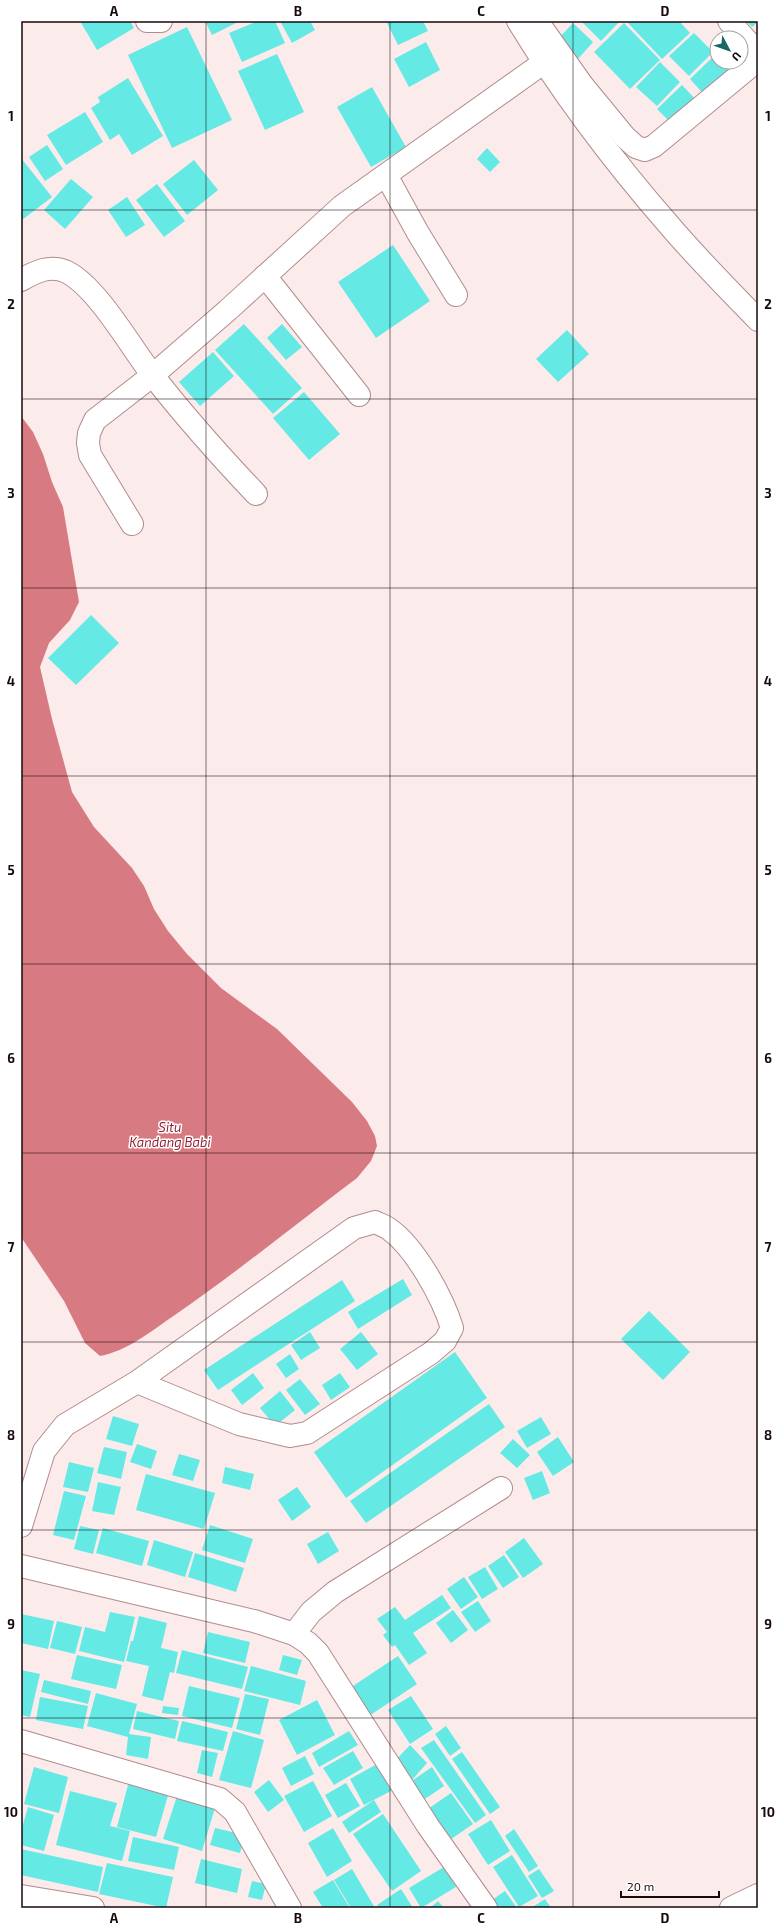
<svg xmlns="http://www.w3.org/2000/svg" width="779" height="1929" viewBox="0 0 779 1929" font-family="'Exo 2',sans-serif">
<style>
.water{fill:#d87a81}
.building{fill:#64e9e5}
.lines{fill:none;stroke-linecap:round;stroke-linejoin:round}
.street-casing{stroke:#b28b8c;stroke-width:24}
.street{stroke:#fff;stroke-width:22}
.grid{fill:none;stroke:#180a0b;stroke-width:1;stroke-opacity:0.55}
.labels{text-anchor:middle;dominant-baseline:central;stroke-width:3;stroke-linejoin:round;paint-order:stroke}
.water-label{font-size:13px;font-style:italic;fill:#952639;stroke:#fff}
.neatline{fill:none;stroke:#180a0b;stroke-width:1.5}
.grid-label{font-size:13px;text-anchor:middle;font-weight:bold;fill:#180a0b}
</style>
<rect width="100%" height="100%" fill="#fcebeb"/>
<path class="water" d="M21,416L33,432L43,454L52,482L63,507L79,602L70,620L49,643L40,667L52,719L72,792L94,827L132,868L144,886L154,909L168,931L187,954L221,988L277,1029L352,1102L367,1121L375,1136L377,1146L371,1161L357,1178C296,1224 236,1273 172,1317C150,1332 127,1351 100,1356L85,1343L64,1301L21,1237Z"/>
<g class="building">
<path d="M80,21H130L134,28L97,50Z"/>
<path d="M205,21H240L212,35Z"/>
<path d="M258,21H275L285,43L242,62L229,33Z"/>
<path d="M280,21H310L315,30L292,43Z"/>
<path d="M386,21H423L428,31L398,45Z"/>
<path d="M581,21H620L601,41Z"/>
<path d="M629,21H679L690,33L662,59L628,23Z"/>
<path d="M746,21H758V22L752,27Z"/>
<path d="M573,23L593,42L578,59L557,40Z"/>
<path d="M624,23L660,60L630,89L594,52Z"/>
<path d="M187,27L232,120L172,148L128,55Z"/>
<path d="M694,33L713,52L689,76L669,56Z"/>
<path d="M426,42L440,70L409,87L394,59Z"/>
<path d="M277,54L304,112L265,130L238,71Z"/>
<path d="M715,55L717,62H722L734,74L708,99L690,79Z"/>
<path d="M660,62L680,82L657,106L636,87Z"/>
<path d="M128,78L163,136L132,155L119,134L110,140L91,108L100,102L98,97Z"/>
<path d="M682,85L700,104L675,127L657,109Z"/>
<path d="M372,87L406,147L371,167L337,107Z"/>
<path d="M85,112L103,142L66,165L47,135Z"/>
<path d="M47,145L63,169L45,181L29,157Z"/>
<path d="M487,148L500,162L490,172L477,159Z"/>
<path d="M21,158L52,197L22,220L21,218Z"/>
<path d="M194,160L218,190L187,215L163,184Z"/>
<path d="M71,179L93,197L65,229L44,210Z"/>
<path d="M157,184L185,221L164,237L136,200Z"/>
<path d="M127,197L145,225L126,237L108,210Z"/>
<path d="M393,245L430,301L376,338L338,282Z"/>
<path d="M244,324L302,388L273,414L215,350Z"/>
<path d="M282,324L302,347L286,360L267,338Z"/>
<path d="M567,330L589,354L558,382L536,359Z"/>
<path d="M213,352L234,376L200,406L179,382Z"/>
<path d="M304,392L340,434L309,460L273,418Z"/>
<path d="M91,615L119,643L76,685L48,658Z"/>
<path d="M403,1279L412,1295L358,1329L348,1312Z"/>
<path d="M342,1280L355,1301L218,1390L204,1370Z"/>
<path d="M649,1311L690,1352L663,1380L621,1339Z"/>
<path d="M310,1332L320,1348L301,1360L291,1345Z"/>
<path d="M361,1332L378,1354L357,1370L340,1349Z"/>
<path d="M455,1352L487,1398L346,1498L314,1452Z"/>
<path d="M290,1354L299,1369L286,1378L276,1364Z"/>
<path d="M253,1373L264,1388L242,1405L231,1390Z"/>
<path d="M340,1373L350,1387L331,1400L322,1385Z"/>
<path d="M300,1379L320,1404L305,1415L286,1390Z"/>
<path d="M280,1391L295,1410L275,1426L260,1408Z"/>
<path d="M489,1404L505,1427L366,1523L350,1501Z"/>
<path d="M113,1416L139,1424L132,1446L106,1439Z"/>
<path d="M541,1417L551,1434L527,1448L517,1431Z"/>
<path d="M558,1437L574,1462L553,1476L537,1452Z"/>
<path d="M513,1439L530,1455L517,1468L500,1453Z"/>
<path d="M137,1444L157,1451L151,1469L130,1462Z"/>
<path d="M104,1447L127,1452L121,1479L97,1473Z"/>
<path d="M179,1454L200,1460L193,1481L172,1475Z"/>
<path d="M69,1462L94,1468L88,1492L63,1487Z"/>
<path d="M225,1467L254,1474L250,1490L222,1483Z"/>
<path d="M542,1471L550,1493L533,1500L524,1478Z"/>
<path d="M146,1474L215,1493L204,1529L136,1510Z"/>
<path d="M98,1482L121,1487L114,1515L92,1511Z"/>
<path d="M297,1487L311,1507L292,1521L278,1500Z"/>
<path d="M64,1491L86,1496L74,1540L53,1535Z"/>
<path d="M210,1525L253,1539L245,1563L202,1550Z"/>
<path d="M80,1526L99,1530L93,1554L74,1549Z"/>
<path d="M103,1528L149,1541L142,1566L96,1553Z"/>
<path d="M328,1532L339,1551L318,1564L307,1544Z"/>
<path d="M524,1538L543,1564L523,1578L505,1552Z"/>
<path d="M154,1540L193,1552L185,1577L147,1565Z"/>
<path d="M195,1553L244,1568L236,1592L188,1577Z"/>
<path d="M504,1555L519,1577L503,1588L488,1566Z"/>
<path d="M485,1567L498,1589L482,1599L468,1577Z"/>
<path d="M464,1577L478,1597L461,1609L447,1589Z"/>
<path d="M442,1595L451,1608L413,1633L427,1653L409,1665L395,1645L392,1647L383,1635L387,1632L377,1619L395,1607L405,1620Z"/>
<path d="M478,1601L491,1621L475,1632L461,1612Z"/>
<path d="M453,1610L468,1630L451,1643L436,1623Z"/>
<path d="M110,1612L135,1617L124,1662L79,1651L85,1627L105,1632Z"/>
<path d="M21,1614L54,1621L48,1649L21,1643Z"/>
<path d="M139,1616L167,1623L161,1648L178,1652L174,1673L170,1672L163,1701L142,1696L149,1666L126,1661L131,1641H133Z"/>
<path d="M57,1621L82,1627L75,1654L50,1648Z"/>
<path d="M208,1632L250,1642L245,1663L203,1653Z"/>
<path d="M182,1650L248,1667L242,1689L176,1673Z"/>
<path d="M77,1655L122,1665L116,1689L71,1679Z"/>
<path d="M283,1655L302,1660L297,1675L279,1670Z"/>
<path d="M398,1656L417,1684L369,1716L350,1688Z"/>
<path d="M251,1666L306,1681L300,1705L244,1691Z"/>
<path d="M21,1670L40,1674L30,1717L21,1715Z"/>
<path d="M44,1680L91,1691L88,1704L41,1692Z"/>
<path d="M189,1686L240,1698L232,1728L182,1716Z"/>
<path d="M96,1693L137,1704L129,1734L151,1737L148,1759L126,1755L128,1737L87,1726Z"/>
<path d="M245,1694L269,1699L260,1735L236,1729Z"/>
<path d="M411,1696L433,1729L410,1744L388,1710Z"/>
<path d="M40,1697L88,1706L83,1729L36,1720Z"/>
<path d="M317,1700L335,1735L297,1755L279,1720Z"/>
<path d="M163,1706L179,1708L178,1715L162,1713Z"/>
<path d="M137,1711L179,1721L175,1739L133,1729Z"/>
<path d="M182,1721L228,1732L223,1751L177,1741Z"/>
<path d="M446,1726L461,1748L450,1756L435,1734Z"/>
<path d="M233,1731L264,1740L251,1788L219,1780Z"/>
<path d="M349,1731L358,1745L319,1767L312,1753Z"/>
<path d="M434,1740L486,1815L475,1823L421,1748Z"/>
<path d="M410,1745L427,1763L412,1780L394,1762Z"/>
<path d="M202,1750L218,1753L212,1777L197,1773Z"/>
<path d="M353,1751L363,1768L334,1785L323,1768Z"/>
<path d="M462,1752L500,1807L490,1814L452,1759Z"/>
<path d="M305,1756L314,1774L291,1786L282,1768Z"/>
<path d="M377,1764L391,1791L364,1805L350,1779Z"/>
<path d="M34,1767L68,1777L59,1813L24,1804Z"/>
<path d="M432,1767L444,1786L419,1803L406,1785Z"/>
<path d="M269,1780L284,1800L268,1812L254,1792Z"/>
<path d="M129,1781L169,1792L156,1837L117,1827Z"/>
<path d="M313,1781L332,1816L304,1832L284,1796Z"/>
<path d="M346,1783L360,1806L338,1818L325,1795Z"/>
<path d="M70,1791L117,1803L110,1826L130,1831L122,1861L56,1845Z"/>
<path d="M451,1793L473,1824L447,1842L425,1811Z"/>
<path d="M177,1796L215,1808L202,1851L163,1839Z"/>
<path d="M374,1800L381,1812L349,1833L342,1822Z"/>
<path d="M28,1807L54,1815L44,1851L21,1845V1831Z"/>
<path d="M383,1814L421,1871L392,1891L353,1834Z"/>
<path d="M491,1820L510,1851L488,1865L468,1834Z"/>
<path d="M215,1828L245,1835L240,1853L210,1845Z"/>
<path d="M333,1828L352,1861L327,1877L308,1843Z"/>
<path d="M514,1829L538,1866L529,1872L505,1836Z"/>
<path d="M133,1837L179,1847L174,1870L128,1861Z"/>
<path d="M21,1849L103,1867L98,1892L21,1875Z"/>
<path d="M512,1855L538,1896L519,1907L493,1867Z"/>
<path d="M201,1859L242,1869L237,1893L195,1883Z"/>
<path d="M107,1863L173,1877L166,1908L99,1894Z"/>
<path d="M444,1867L456,1887L421,1908L409,1888Z"/>
<path d="M352,1869L375,1908H351L334,1880Z"/>
<path d="M539,1869L554,1891L542,1898L528,1876Z"/>
<path d="M333,1880L350,1908H323L313,1892Z"/>
<path d="M252,1881L266,1884L262,1900L248,1897Z"/>
<path d="M401,1889L413,1908H379L377,1905Z"/>
<path d="M505,1891L517,1908H493L489,1902Z"/>
<path d="M545,1899L551,1908H531Z"/>
<path d="M438,1901L444,1908H430Z"/>
</g>
<g class="lines">
<defs>
<g id="street">
<path d="M147,21H161"/>
<path d="M518,21C562,93 614,162 669,225C697,258 728,289 758,320"/>
<path d="M537,21L583,86L625,137L636,147L645,150L654,146L758,60"/>
<path d="M729,21L758,53"/>
<path d="M386,175L418,233L456,295"/>
<path d="M265,276L359,395"/>
<path d="M21,280C35,272 50,264 67,272C99,289 131,348 154,377C186,418 220,456 256,494"/>
<path d="M132,524L90,455L88,443L89,433L95,420L153,375L228,310L342,206L543,63"/>
<path d="M21,1526L44,1451L65,1425L137,1382L354,1228L375,1222C379,1224 385,1226 389,1229C415,1247 443,1298 452,1328L445,1341L431,1353L307,1433L290,1436L239,1424L137,1382"/>
<path d="M21,1566L254,1621L294,1634L308,1643L318,1653L428,1826L486,1908"/>
<path d="M294,1634L311,1612L335,1592L501,1488"/>
<path d="M21,1741L220,1799L235,1812L290,1908"/>
<path d="M21,1896L93,1908"/>
<path d="M731,1908L758,1895"/>
</g>
</defs>
<use href="#street" class="street-casing"/>
<use href="#street" class="street"/>
</g>
<path class="grid" d="M206,21V1908M390,21V1908M573,21V1908M21,210H758M21,399H758M21,588H758M21,776H758M21,964H758M21,1153H758M21,1342H758M21,1530H758M21,1718H758"/>
<g class="labels">
<g class="water-label">
<text x="170" y="1127">Situ<tspan x="170" dy="15">Kandang Babi</tspan></text>
</g>
</g>
<rect width="779" height="1929" fill="none" stroke="#ffffff" stroke-width="44"/>
<g transform="translate(729 50) rotate(131)"><circle r="19" fill="#ffffff" stroke="#a39d9d"/>
<path d="M0-3L7 15L0 10L-7 15Z" fill="#196664"/>
<text y="-6" font-size="11" font-weight="bold" text-anchor="middle" fill="#180a0b">U</text>
</g>
<path d="M621 1891v6h98v-6" fill="none" stroke="#180a0b" stroke-width="2"/>
<text x="627" y="1891" font-size="12" fill="#180a0b" stroke="#ffffff" stroke-width="3" paint-order="stroke">20 m</text>
<rect x="22" y="22" width="735" height="1885" class="neatline"/>
<g class="grid-label">
<text x="114" y="16">A</text>
<text x="298" y="16">B</text>
<text x="481" y="16">C</text>
<text x="665" y="16">D</text>
<text x="11" y="121">1</text>
<text x="768" y="121">1</text>
<text x="11" y="309">2</text>
<text x="768" y="309">2</text>
<text x="11" y="498">3</text>
<text x="768" y="498">3</text>
<text x="11" y="686">4</text>
<text x="768" y="686">4</text>
<text x="11" y="875">5</text>
<text x="768" y="875">5</text>
<text x="11" y="1063">6</text>
<text x="768" y="1063">6</text>
<text x="11" y="1252">7</text>
<text x="768" y="1252">7</text>
<text x="11" y="1440">8</text>
<text x="768" y="1440">8</text>
<text x="11" y="1629">9</text>
<text x="768" y="1629">9</text>
<text x="11" y="1817">10</text>
<text x="768" y="1817">10</text>
<text x="114" y="1923">A</text>
<text x="298" y="1923">B</text>
<text x="481" y="1923">C</text>
<text x="665" y="1923">D</text>
</g>
</svg>
